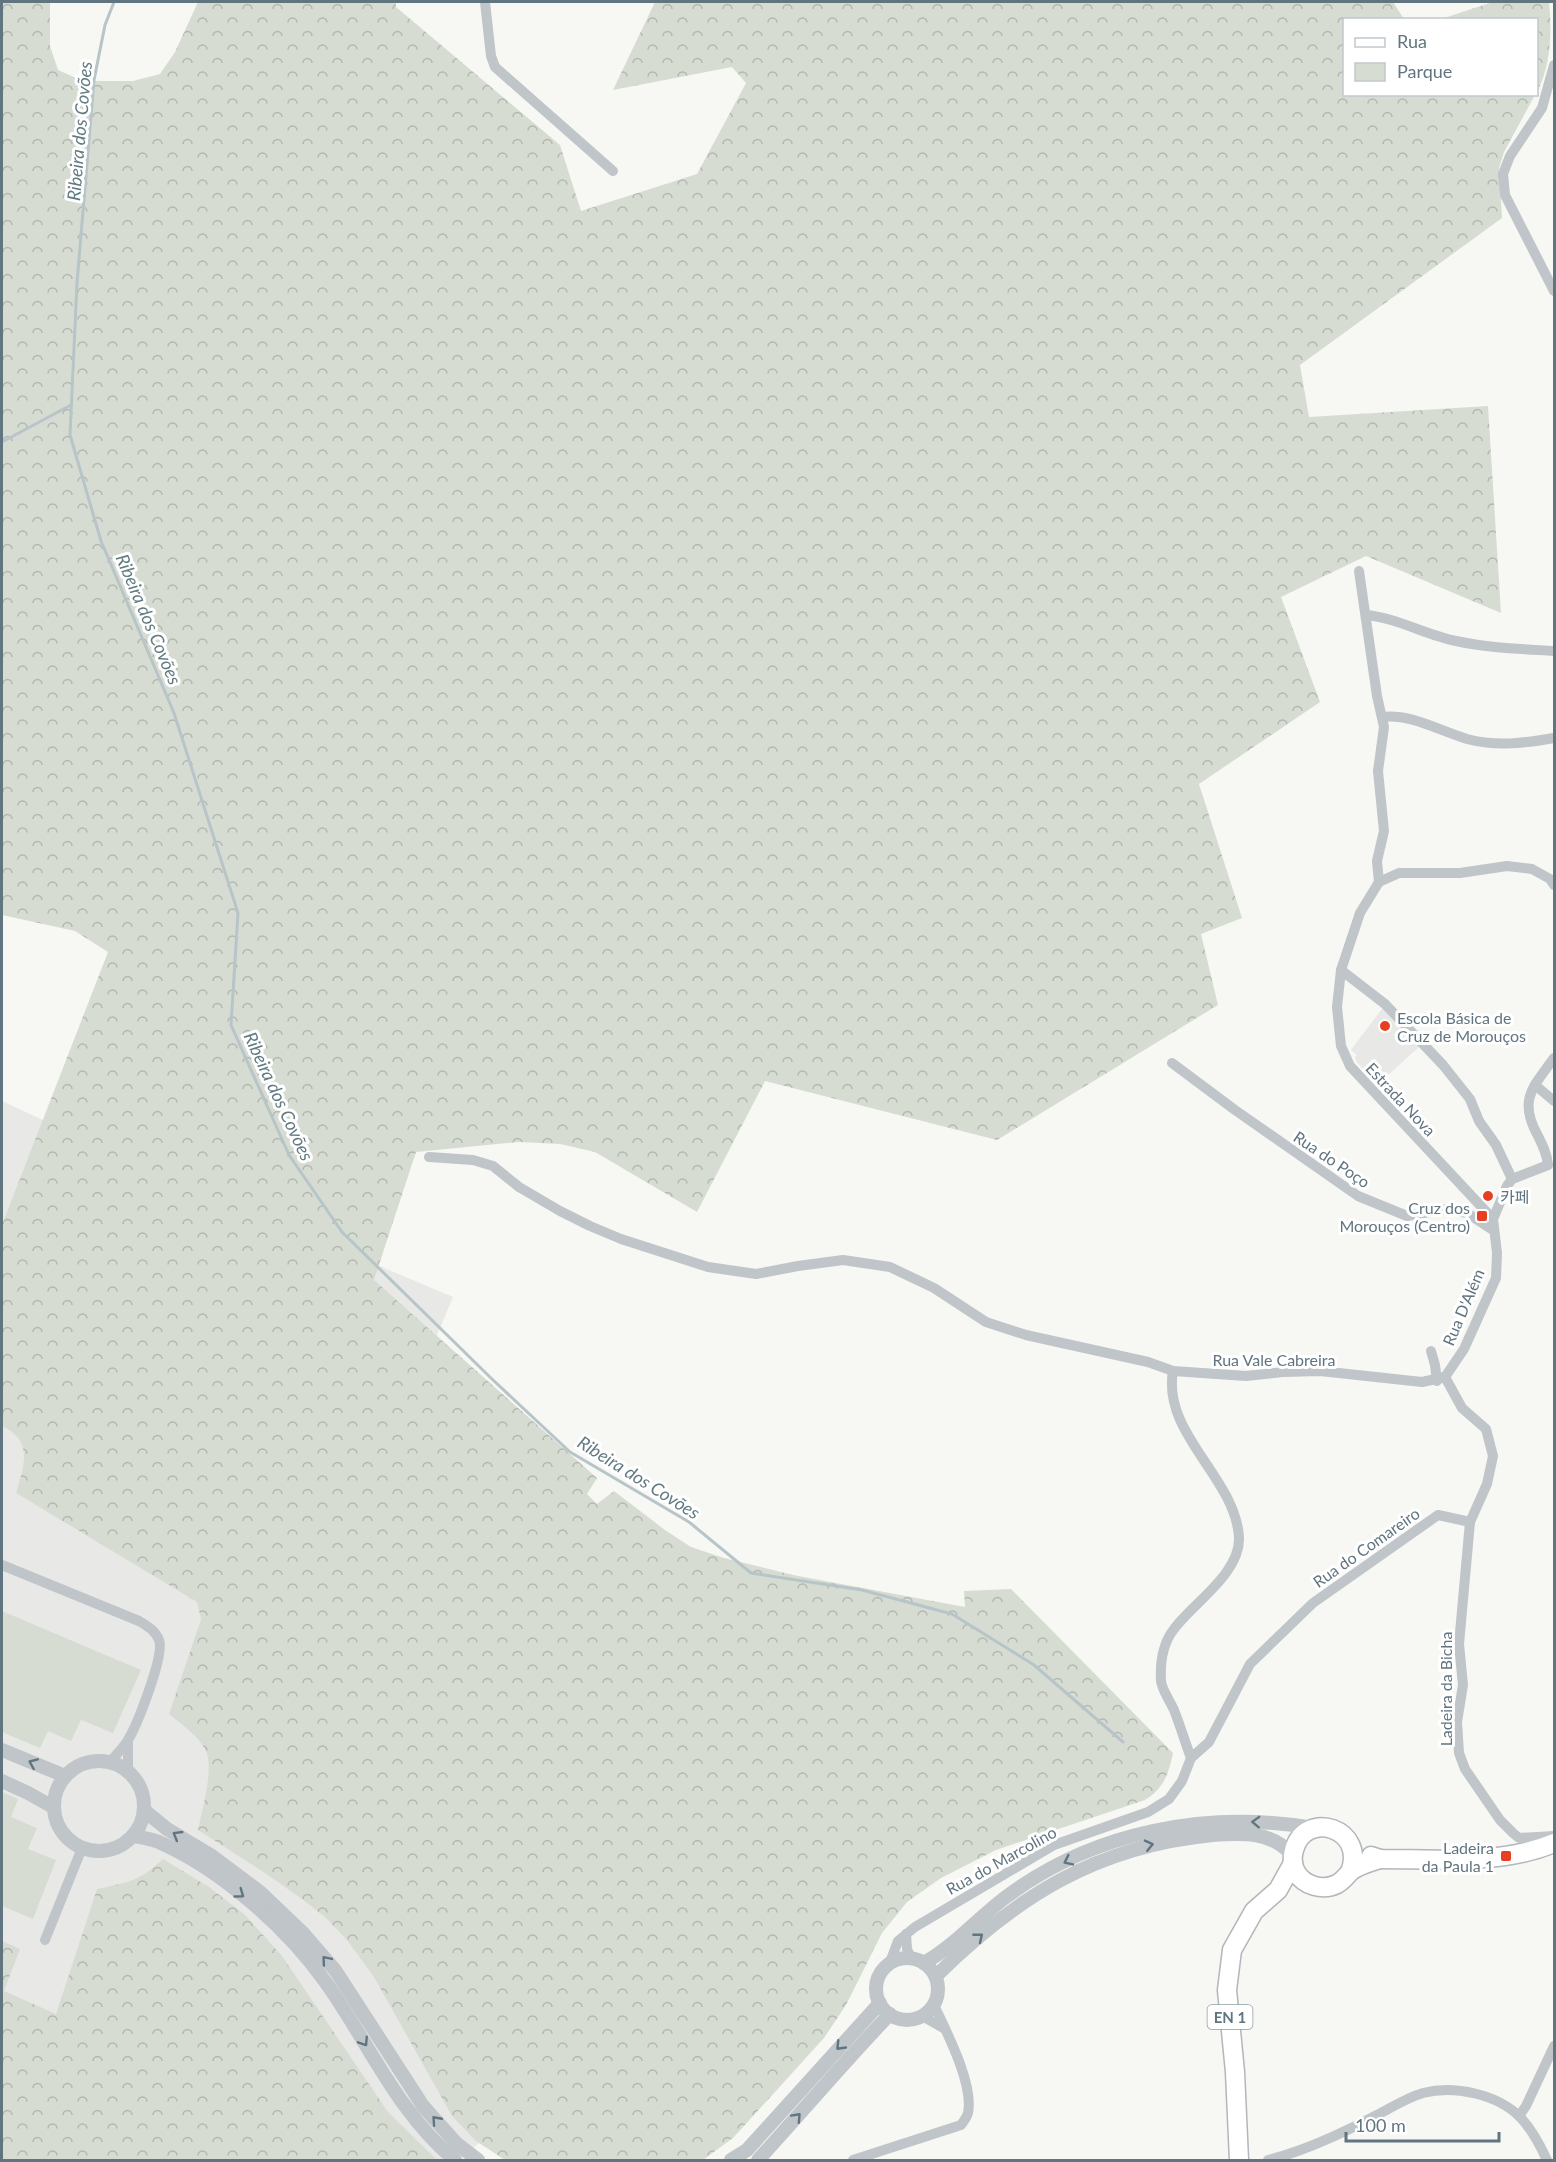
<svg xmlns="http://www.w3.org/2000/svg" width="1556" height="2162" viewBox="0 0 1556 2162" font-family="Lato,'Noto Sans KR',sans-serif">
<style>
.built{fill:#e8e8e7}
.green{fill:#d7dcd3}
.forest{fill:url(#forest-crowns)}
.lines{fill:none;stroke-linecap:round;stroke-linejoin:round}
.stream{stroke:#b7c5c8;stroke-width:3}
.primary-casing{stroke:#b1b7ba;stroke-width:21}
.minor{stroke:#bfc5c8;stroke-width:10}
.tertiary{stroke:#bfc5c8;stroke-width:14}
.primary{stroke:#fff;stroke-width:18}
.oneway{stroke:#617580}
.poi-dot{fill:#e83f23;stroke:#fff;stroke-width:2}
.labels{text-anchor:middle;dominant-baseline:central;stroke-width:6;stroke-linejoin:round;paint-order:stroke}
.shield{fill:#fff;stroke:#909ea6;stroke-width:1.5}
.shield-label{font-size:15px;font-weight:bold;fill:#617580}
.poi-label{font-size:16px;fill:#617580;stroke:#fff;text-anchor:start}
.street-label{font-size:16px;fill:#617580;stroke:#fff}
.water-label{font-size:18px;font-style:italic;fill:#617b82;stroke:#fff}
</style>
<defs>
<pattern id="forest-crowns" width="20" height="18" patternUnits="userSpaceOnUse" patternTransform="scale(1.5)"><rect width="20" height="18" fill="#d7dcd3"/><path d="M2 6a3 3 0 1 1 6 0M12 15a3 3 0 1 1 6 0" fill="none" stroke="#b2b7b0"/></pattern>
</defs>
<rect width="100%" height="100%" fill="#f7f7f4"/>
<g class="built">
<path d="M1384,1006L1420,1046L1377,1085L1356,1061L1355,1057L1357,1055L1351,1050Z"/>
<path d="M2,1101L129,1160L453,1297L274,1724L595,2046L459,2160H258L2,1997Z"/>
</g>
<g class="green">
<path d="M2,1611L141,1670L113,1733L81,1720L71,1741L48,1731L40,1748L2,1732Z"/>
<path d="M2,1792L18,1799L11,1817L37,1828L28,1849L56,1860L33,1919L2,1906Z"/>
</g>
<g class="forest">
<path d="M2,2H50V46L58,70L83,81H133L160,74L175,52L198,2H396V7L560,145L581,211L697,174L746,83L732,67L613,90L655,2H1393L1404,19L1344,20V94L1535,95L1504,152L1499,168L1502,218L1300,365L1309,417L1488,406L1501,613L1366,556L1281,597L1320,702L1199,784L1242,918L1201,934L1218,1005L997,1140L765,1081L697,1212L595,1152L560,1144L519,1142L416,1152L374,1280L597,1478L587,1494L597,1504L614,1491L665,1530L691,1547L724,1558L793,1575L965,1607L964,1591L1011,1589L1173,1753C1169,1774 1163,1789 1145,1800L996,1850L941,1878L907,1902L882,1933L846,2005L824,2038L733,2138L703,2160H505L476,2141L452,2116L374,1977L347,1940L326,1918L302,1899L265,1873L198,1830C202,1810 214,1770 206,1751C199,1736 181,1724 169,1714L201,1619L197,1602L16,1493C24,1466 34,1441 2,1426V1225L108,952L75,931L2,915Z"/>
<path d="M1493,2H1549C1552,31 1551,66 1537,92L1536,20L1441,19Z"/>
<path d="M163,1859L209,1887L245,1915L282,1956L388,2112L437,2160H2V1941L20,1949L4,1991L56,2014L97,1889C129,1882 138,1882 163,1859Z"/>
</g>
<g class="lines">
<g class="stream">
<path d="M114,2L105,25L94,80L77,283L70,435L101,541L174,713L238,913L231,1025L289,1155L342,1232L493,1380L570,1452L689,1522L751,1573L862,1590L952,1614L1034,1665L1123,1742"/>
<path d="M2,442L71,405"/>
</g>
<defs>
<g id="primary">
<path d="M1371,1856L1380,1859C1437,1859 1501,1865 1554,1843"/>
<path d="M1350,1872C1367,1828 1305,1809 1294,1850C1292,1857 1292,1865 1296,1872C1304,1886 1323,1891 1337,1884C1343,1881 1346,1876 1351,1871C1359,1865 1370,1862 1380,1859"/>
<path d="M1239,2160L1235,2072L1227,1990L1232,1950L1254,1911L1278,1890L1293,1863"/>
</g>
</defs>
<use href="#primary" class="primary-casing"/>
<g class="minor">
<path d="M485,2L491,56L495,67L613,171"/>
<path d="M1554,65L1542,108L1510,156L1503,174L1505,195L1554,291"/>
<path d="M1359,571L1377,696L1384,727L1378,771L1384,831L1377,861L1379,882"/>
<path d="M1366,615C1397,618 1426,635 1456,641C1488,648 1522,649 1554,651"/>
<path d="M1382,717C1410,713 1440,731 1467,739C1497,747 1525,743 1554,738"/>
<path d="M1341,970L1385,1004L1443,1065L1470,1099L1479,1121L1496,1145L1512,1179"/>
<path d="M1172,1063L1235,1110L1358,1196L1407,1216L1446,1209L1467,1213L1493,1230"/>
<path d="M1535,1085L1554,1101"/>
<path d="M429,1157L473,1160L493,1166L519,1187L560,1211L590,1226L621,1239L708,1267L756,1274L798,1266L843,1260L890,1267L934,1288L986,1322L1026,1335L1148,1362L1173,1371L1246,1376L1283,1372L1320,1371L1422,1382L1445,1377"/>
<path d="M1548,1165C1547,1153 1542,1144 1537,1134C1518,1099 1534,1086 1554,1058"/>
<path d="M1493,1219L1350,1066L1341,1046L1337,1007L1341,970L1360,913L1379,882L1399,873H1460L1507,866L1532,869L1550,879L1554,885"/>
<path d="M1431,1351L1435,1365L1437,1381"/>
<path d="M1445,1377L1462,1408L1486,1429L1493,1456L1487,1484L1470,1522L1459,1644L1463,1685L1457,1722L1459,1753L1465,1769L1500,1820L1513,1833L1519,1838L1554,1836"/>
<path d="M1445,1377L1464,1349L1496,1278L1497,1253L1493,1219L1507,1186L1512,1179L1548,1165"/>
<path d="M2,1565L139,1621C147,1626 155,1630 159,1640C165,1655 137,1725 128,1740C123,1748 116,1755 110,1762"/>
<path d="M1191,1758L1209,1742L1250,1664L1313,1603L1438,1515L1470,1522"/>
<path d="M128,1770V1740"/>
<path d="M906,1934L907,1949L911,1958"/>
<path d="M45,1940L82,1848"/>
<path d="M889,1965L898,1941L915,1927L1054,1845L1148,1812L1169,1799L1182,1781L1191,1758C1185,1742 1180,1725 1174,1710C1170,1701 1162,1690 1161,1681C1160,1663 1163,1643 1174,1629C1193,1603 1241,1573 1239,1537C1235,1477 1162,1434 1173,1371"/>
<path d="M922,2016L945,2029"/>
<path d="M1519,2116L1526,2106L1554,2046"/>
<path d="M853,2160L961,2125C964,2121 967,2117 968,2113C974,2084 946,2031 934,2005"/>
<path d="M1268,2160C1305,2151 1343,2133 1377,2115C1393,2107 1406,2098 1423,2093C1454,2085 1498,2094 1521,2118C1533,2131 1540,2145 1547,2160"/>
</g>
<g class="tertiary">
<path d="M2,1750L65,1776"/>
<circle cx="99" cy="1806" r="45"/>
<path d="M2,1781L28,1793L53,1807"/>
<path d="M145,1811L167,1829L212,1856L260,1892L303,1933L335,1970L423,2106L456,2143L478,2160"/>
<path d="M134,1836C143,1838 153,1839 161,1843C220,1869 286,1927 324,1980C367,2039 397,2113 455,2160"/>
<circle cx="907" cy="1989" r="31"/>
<path d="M924,1963C953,1947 979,1917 1006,1897C1094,1831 1207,1810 1314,1828"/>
<path d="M936,1976C1017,1896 1097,1846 1213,1835C1243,1833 1272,1831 1292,1855"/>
<path d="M731,2160L747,2150L880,2003"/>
<path d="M758,2160C802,2112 844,2062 890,2014"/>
</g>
<use href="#primary" class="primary"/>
</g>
<defs><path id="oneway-chevron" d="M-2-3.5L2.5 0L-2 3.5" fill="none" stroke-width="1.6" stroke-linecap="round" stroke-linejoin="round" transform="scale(1.5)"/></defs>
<g class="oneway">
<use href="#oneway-chevron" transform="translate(33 1763) rotate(-157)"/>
<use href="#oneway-chevron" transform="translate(1256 1822) rotate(-178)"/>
<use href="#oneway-chevron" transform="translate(177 1835) rotate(-149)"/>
<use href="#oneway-chevron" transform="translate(1149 1845) rotate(-13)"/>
<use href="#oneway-chevron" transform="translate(1068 1861) rotate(154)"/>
<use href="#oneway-chevron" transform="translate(240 1894) rotate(36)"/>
<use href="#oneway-chevron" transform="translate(979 1937) rotate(-39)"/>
<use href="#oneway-chevron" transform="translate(326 1960) rotate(-130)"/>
<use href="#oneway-chevron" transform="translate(364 2042) rotate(57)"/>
<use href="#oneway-chevron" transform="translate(840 2046) rotate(134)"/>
<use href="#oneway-chevron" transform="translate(797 2117) rotate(-47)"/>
<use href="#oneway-chevron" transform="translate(436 2120) rotate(-132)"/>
</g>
<g class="poi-dot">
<circle cx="1385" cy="1026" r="6"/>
<circle cx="1488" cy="1196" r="6"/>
<rect x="1476" y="1210" width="12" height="12" rx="3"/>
<rect x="1500" y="1850" width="12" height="12" rx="3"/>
</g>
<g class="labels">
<rect class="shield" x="1207.5" y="2005" width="45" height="24" rx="4.5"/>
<g class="shield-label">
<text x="1230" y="2017">EN 1</text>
</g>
<g class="poi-label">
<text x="1397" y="1017">Escola Básica de<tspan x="1397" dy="18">Cruz de Morouços</tspan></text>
<text x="1500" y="1196">카페</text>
<text x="1470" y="1207" text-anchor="end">Cruz dos<tspan x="1470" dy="18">Morouços (Centro)</tspan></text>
<text x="1494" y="1847" text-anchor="end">Ladeira<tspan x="1494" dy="18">da Paula 1</tspan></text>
</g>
<g class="street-label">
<text transform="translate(1401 1099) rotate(47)">Estrada Nova</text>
<text transform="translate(1332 1159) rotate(34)">Rua do Poço</text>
<text transform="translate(1463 1307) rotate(-67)">Rua D'Além</text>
<text x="1274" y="1359">Rua Vale Cabreira</text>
<text transform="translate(1366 1547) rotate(-35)">Rua do Comareiro</text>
<text transform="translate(1445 1689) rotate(-90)">Ladeira da Bicha</text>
<text transform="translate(1001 1860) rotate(-29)">Rua do Marcolino</text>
</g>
<g class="water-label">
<text transform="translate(79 131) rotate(-85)">Ribeira dos Covões</text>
<text transform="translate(149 619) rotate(67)">Ribeira dos Covões</text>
<text transform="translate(279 1096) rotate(65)">Ribeira dos Covões</text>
<text transform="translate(639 1477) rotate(32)">Ribeira dos Covões</text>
</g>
</g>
<rect width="1556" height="2162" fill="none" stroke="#617580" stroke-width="6"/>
<rect x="1343" y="18" width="195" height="78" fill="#ffffff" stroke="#c0c8cc" stroke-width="1.5"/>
<rect x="1355" y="38" width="30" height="9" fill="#ffffff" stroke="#c0c8cc" stroke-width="1.5"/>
<text x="1397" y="48" font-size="18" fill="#617580">Rua</text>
<rect x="1355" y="63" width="30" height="18" fill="#d7dcd3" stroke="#c0c8cc" stroke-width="1.5"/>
<text x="1397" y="78" font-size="18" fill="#617580">Parque</text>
<path d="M1346 2132v9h153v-9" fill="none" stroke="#617580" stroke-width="3"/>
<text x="1355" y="2132" font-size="18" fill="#617580" stroke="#ffffff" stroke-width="4.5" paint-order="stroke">100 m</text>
</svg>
